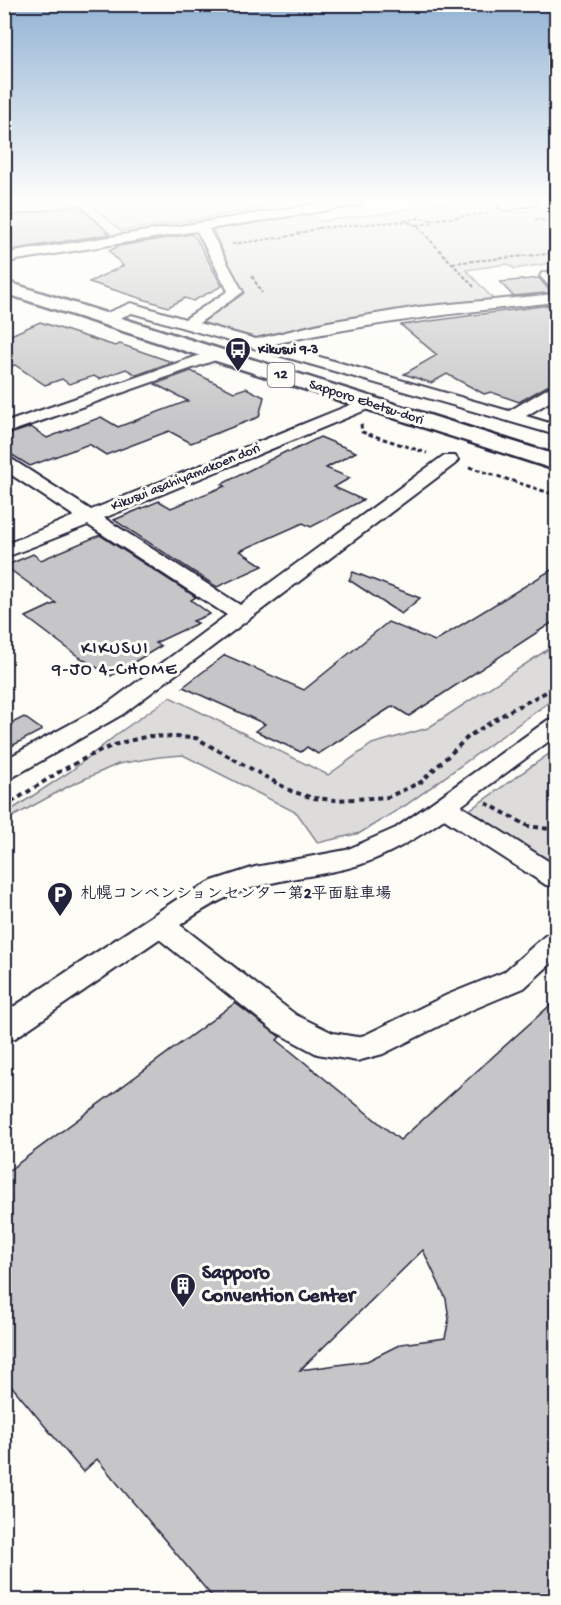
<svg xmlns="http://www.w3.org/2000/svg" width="561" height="1605" viewBox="0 0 561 1605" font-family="'Gochi Hand','Klee One',sans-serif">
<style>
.built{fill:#ecece9}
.green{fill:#dddcdb;stroke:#807f8b;stroke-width:1.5}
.building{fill:#c6c6c8;stroke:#22223b;stroke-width:1.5;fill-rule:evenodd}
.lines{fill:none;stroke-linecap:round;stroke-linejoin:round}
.minor-casing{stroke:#22223b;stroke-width:4}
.highway-casing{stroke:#22223b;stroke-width:5}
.path-far2{stroke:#22223b;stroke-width:2;stroke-dasharray:4 2;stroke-linecap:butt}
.path-far1{stroke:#22223b;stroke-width:3;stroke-dasharray:4.5 3;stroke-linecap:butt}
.path{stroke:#22223b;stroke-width:4;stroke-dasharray:5 4;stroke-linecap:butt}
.minor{fill:#fdfcf7;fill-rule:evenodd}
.highway{fill:#fdfcf7;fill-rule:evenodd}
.labels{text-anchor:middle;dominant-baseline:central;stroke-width:6;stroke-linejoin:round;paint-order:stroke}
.far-poi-label{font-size:14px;font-weight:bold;fill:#22223b;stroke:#fdfcf7;text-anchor:start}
.far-street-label{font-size:14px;fill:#22223b;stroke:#fdfcf7}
.shield{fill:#fdfcf7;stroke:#646373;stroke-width:1.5}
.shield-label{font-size:15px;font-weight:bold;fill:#22223b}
.poi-label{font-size:16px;font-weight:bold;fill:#22223b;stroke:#fdfcf7;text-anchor:start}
.neighbourhood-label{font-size:18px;letter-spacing:1.5px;fill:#22223b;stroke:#fdfcf7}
.near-poi-label{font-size:20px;font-weight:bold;fill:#22223b;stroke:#fdfcf7;text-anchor:start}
</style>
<rect width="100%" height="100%" fill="#fdfcf7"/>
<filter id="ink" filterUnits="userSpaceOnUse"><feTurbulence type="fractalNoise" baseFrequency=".0167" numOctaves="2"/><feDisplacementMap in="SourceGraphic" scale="12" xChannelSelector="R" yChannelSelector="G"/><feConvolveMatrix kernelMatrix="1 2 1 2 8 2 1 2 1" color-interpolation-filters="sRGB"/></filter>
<g filter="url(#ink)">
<path class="built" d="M19,201H258L268,210L5,255L4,203Z"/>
<g class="green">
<path d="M87,201H251L261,209L121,231Z"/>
<path d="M449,201H492L514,213L556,206V262L515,269L507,264L466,270L493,299L434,305L361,318L255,340L197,322L242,294L212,227L306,211L321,221L386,213Z"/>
<path d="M556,644V697L406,805L360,833L318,843L297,813L183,755L159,757L118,764L69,786L5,821V814L71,771L120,732L170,697L328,775L372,744L428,728Z"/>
<path d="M556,749V866L468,811Z"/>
</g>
<g class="building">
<path d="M79,205L110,234L4,251V217Z"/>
<path d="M191,234L196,238L222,286L193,301L185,298L168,307L89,282L123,266L109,251L119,246Z"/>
<path d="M539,278L549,290L556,292L513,296L500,282Z"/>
<path d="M556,304V384L549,385L519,402L491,392L484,394L447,374L431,383L404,374L437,355L401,325Z"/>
<path d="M40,322L115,346L120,344L172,362L137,375L126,369L99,379L94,376L69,384L62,379L45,385L15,365L4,368V338Z"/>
<path d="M191,371L234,392L246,388L264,397L259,417L191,443L169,431L106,455L89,444L30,466L4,450V436L31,427L47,438L101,417L118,427L188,401L155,384Z"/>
<path d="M320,437L356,452L326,468L350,478L334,487L363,500L311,527L303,523L240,551L263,566L217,587L114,520L159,501L171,508L225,486L222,484L287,451L290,452Z"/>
<path d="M100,535L196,597L191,600L210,614L193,621L198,623L155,643L161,646L111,676L79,657L26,617L56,603L5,566L33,554L41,560Z"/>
<path d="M556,567V620L409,716L393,706L318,754L307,747L301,752L266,736L256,731L265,724L183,687L225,655L304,690L388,622L435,641Z"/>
<path d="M353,572L420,598L401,614L349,580Z"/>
<path d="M24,717L42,730L4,750V727Z"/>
<path d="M556,1000V1600H215L97,1459L83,1472L4,1377V1174L235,1003L280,1037L277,1040L400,1140ZM423,1250L446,1299L449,1319L445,1338L401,1344L367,1361L300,1370Z"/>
</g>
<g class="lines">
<defs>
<g id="minor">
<path d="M337,201H365L359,205L209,229L243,292L199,323L256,339L328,322L418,307L556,294V302C461,312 367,323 274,344L509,411L550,387L556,386V398L526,416L556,425V435L132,313L109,322H99L96,319L99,316L131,303L185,319L228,291L197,231L17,260L4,264V255L14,252Z"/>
<path d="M513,201H538L537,204L504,210L498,206L499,203Z"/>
<path d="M556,270V289L551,288L540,276L542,273Z"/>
<path d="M218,349L226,354L224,357L4,434V423Z"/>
<path d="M367,398L373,399L376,403L373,407L104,518L240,605L443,456H455L458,460L455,464L123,714L13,777L4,779V760L107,704L227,615L88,525L4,558V545L74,516L4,470V457L10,458L91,510Z"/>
<path d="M556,718V736L461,806L556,866V887L546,885L444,819C417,838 391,854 359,865C326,875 292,877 259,886C230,893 204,908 180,925L296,1015L333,1033L357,1037L365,1035L447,995L504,972L546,935L556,933V959L524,988L469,1011L383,1054L357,1061L317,1054L274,1031L159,939L15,1038L4,1041V1013L179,898L212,881L255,867L346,850L396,828L548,720Z"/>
</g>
<path id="highway" d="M4,281L556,455V470L4,293Z"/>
</defs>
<use href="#minor" class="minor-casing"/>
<use href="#highway" class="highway-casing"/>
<g class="path-far2">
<path d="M535,219L549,221L556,228"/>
<path d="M431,220L490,213"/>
<path d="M404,221L418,218L431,220L432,223L416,225"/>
<path d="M318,228L405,221L416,225L475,288"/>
<path d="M232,244L286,237L318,228"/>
<path d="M452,263L556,253"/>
<path d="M252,276L262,293"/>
</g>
<g class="path-far1">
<path d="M361,424L362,432L427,453"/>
<path d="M469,467L556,495"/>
</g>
<g class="path">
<path d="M486,803L528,826L556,830"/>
<path d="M4,807L59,772L97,752L120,743L149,736L196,738L291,791L313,798L335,800L388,797L421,782L469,736L509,711L556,687"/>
</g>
<use href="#minor" class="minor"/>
<use href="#highway" class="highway"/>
</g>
</g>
<linearGradient id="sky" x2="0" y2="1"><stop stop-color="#92b3d4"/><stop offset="0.47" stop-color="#fefefb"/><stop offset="1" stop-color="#fefefb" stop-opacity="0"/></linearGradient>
<rect width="561" height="425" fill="url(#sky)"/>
<defs>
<symbol id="bus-pin" viewBox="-11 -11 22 30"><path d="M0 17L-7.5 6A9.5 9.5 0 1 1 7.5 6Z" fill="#22223b" stroke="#fdfcf7"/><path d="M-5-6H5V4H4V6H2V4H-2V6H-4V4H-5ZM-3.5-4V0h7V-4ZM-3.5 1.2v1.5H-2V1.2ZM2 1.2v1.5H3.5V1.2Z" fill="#fff"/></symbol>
<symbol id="parking-pin" viewBox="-11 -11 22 30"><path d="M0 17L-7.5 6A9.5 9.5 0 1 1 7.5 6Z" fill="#22223b" stroke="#fdfcf7"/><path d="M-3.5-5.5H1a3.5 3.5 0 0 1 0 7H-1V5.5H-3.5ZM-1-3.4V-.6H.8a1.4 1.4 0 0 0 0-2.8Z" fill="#fff"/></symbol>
<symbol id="building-pin" viewBox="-11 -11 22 30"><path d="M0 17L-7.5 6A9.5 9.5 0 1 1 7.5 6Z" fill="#22223b" stroke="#fdfcf7"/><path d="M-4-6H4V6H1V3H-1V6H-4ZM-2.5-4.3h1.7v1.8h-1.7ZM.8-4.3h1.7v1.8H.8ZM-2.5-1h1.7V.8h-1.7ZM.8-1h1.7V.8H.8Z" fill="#fff"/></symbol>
</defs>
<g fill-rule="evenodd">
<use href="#bus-pin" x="223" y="335" width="30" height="40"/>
<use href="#parking-pin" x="45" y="880" width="30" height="40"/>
<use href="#building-pin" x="168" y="1271" width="30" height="40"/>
</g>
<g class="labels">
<g class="far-poi-label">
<text x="258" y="350">Kikusui 9-3</text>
</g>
<g class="far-street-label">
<text transform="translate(366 403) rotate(18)">Sapporo Ebetsu-dori</text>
<text transform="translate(186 478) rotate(-22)">Kikusui asahiyamakoen dori</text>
</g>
<rect class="shield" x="267.5" y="363" width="27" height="24" rx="4.5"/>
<g class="shield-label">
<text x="281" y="375">12</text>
</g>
<g class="poi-label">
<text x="80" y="895">札幌コンベンションセンター第2平面駐車場</text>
</g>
<g class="neighbourhood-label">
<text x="115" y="649">KIKUSUI<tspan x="115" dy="21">9-JO 4-CHOME</tspan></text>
</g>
<g class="near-poi-label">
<text x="202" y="1274">Sapporo<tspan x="202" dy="23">Convention Center</tspan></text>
</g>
</g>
<rect width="561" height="1605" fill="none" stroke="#fdfcf7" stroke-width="24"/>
<rect x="12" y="12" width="537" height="1581" fill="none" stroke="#22223b" stroke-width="2" filter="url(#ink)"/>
</svg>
